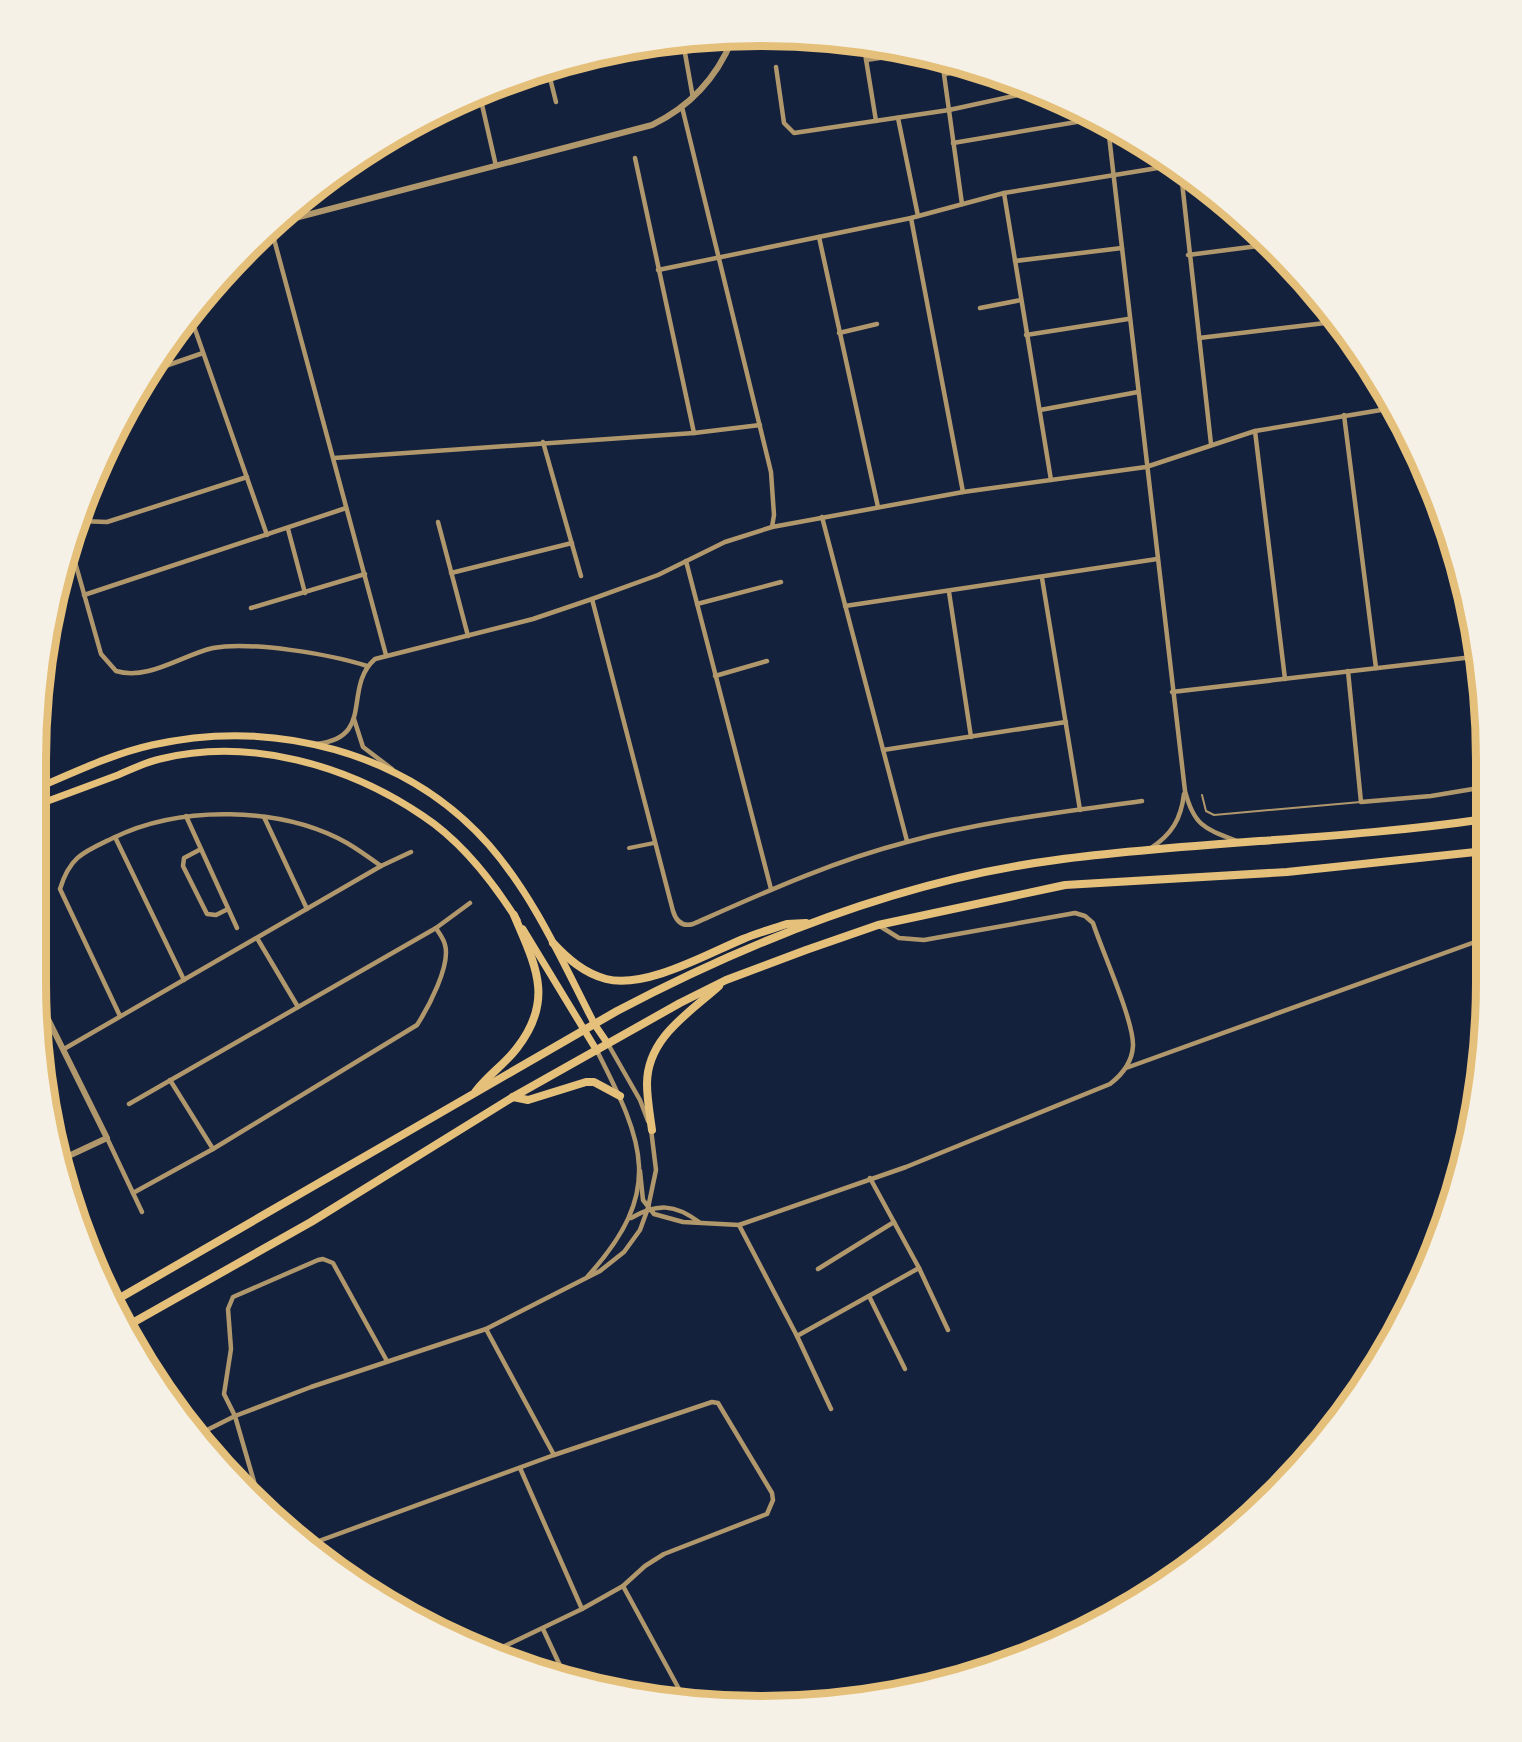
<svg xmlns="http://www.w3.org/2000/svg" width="1522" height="1742" viewBox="0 0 1522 1742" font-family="'Open Sans',sans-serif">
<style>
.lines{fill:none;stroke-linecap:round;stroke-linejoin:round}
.service{stroke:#b1986c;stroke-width:2}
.pedestrian{stroke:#b1986c;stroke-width:4}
.minor{stroke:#b1986c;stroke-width:4.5}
.tertiary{stroke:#b1986c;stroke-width:6}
.secondary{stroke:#e5c07b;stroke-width:7}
.primary{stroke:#e5c07b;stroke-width:8}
.rim{fill:none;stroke:#e5c07b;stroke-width:8}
</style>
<rect width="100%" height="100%" fill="#14213d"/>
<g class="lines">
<path class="service" d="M1202,795L1206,811L1214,815L1361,802"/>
<path class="pedestrian" d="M629,848L654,843"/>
<g class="minor">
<path d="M683,42L693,98"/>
<path d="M864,47L876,121"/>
<path d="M866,60L906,54"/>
<path d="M942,60L962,204"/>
<path d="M776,67L784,123L794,133L949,110L1032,92"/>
<path d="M548,70L556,102"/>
<path d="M945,74L970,69"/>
<path d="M480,96L496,166"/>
<path d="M682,107L771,472L774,515L772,527"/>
<path d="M898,118L918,216"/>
<path d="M1108,127L1185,791C1194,826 1205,829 1237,841"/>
<path d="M953,143L1094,119"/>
<path d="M635,158L694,433"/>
<path d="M1181,173L1211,444"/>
<path d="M1004,193L1051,480"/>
<path d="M911,218L963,492"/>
<path d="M271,228L386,655"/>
<path d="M819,237L878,507"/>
<path d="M1188,255L1266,245"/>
<path d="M1015,261L1122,248"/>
<path d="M658,270L911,218L1004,193L1170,166"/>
<path d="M980,308L1021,300"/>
<path d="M190,315L267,535"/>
<path d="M839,333L877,324"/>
<path d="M1026,335L1128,319"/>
<path d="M1199,338L1334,322"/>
<path d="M151,371L203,353"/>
<path d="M1040,410L1138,392"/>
<path d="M1344,415L1376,668"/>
<path d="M1255,431L1285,679"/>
<path d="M543,442L581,576"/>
<path d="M334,458L694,433L760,425"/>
<path d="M82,512L74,547L75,562L101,654L116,671C148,681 182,655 213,648C250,641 330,654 367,666"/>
<path d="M822,517L907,841"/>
<path d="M80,521L107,522L247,477"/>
<path d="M438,522L468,636"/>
<path d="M288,529L305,593"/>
<path d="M686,561L771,889"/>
<path d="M451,573L572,543"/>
<path d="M1042,578L1080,810"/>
<path d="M949,592L971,737"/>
<path d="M84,595L346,508"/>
<path d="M592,599L673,911C676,921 682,927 693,924C763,893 833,861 907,842C983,821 1063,812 1142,801"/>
<path d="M697,604L781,582"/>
<path d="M845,606L1157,559"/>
<path d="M251,608L365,574"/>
<path d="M1348,671L1361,802L1431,796L1485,787"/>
<path d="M715,676L767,661"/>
<path d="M1172,692L1473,657"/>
<path d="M354,719L363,747L392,769"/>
<path d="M316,744C376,738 342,688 375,659L533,619L592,599L658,575L725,542L772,527L963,492L1146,467L1255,431L1393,408"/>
<path d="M883,750L1066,722"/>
<path d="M186,816L237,928"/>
<path d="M264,817L307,909"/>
<path d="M115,837L184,980"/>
<path d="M1151,848C1172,834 1181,819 1184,794"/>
<path d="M201,849L184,858L183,866L207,914L216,915L228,909"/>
<path d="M257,938L298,1007"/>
<path d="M120,1016L60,889C70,856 84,852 113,838C180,805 281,806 347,843C359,850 370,858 381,866"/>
<path d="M608,1044L640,1100L648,1121"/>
<path d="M64,1049L381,866L411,852"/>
<path d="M1126,1068L1486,938"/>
<path d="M170,1080L213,1149"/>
<path d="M129,1104L436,928L470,903"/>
<path d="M107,1138L142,1212"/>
<path d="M640,1171L643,1200L654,1214L683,1222L739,1225L906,1167L1110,1084C1123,1074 1132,1062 1133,1046C1134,1021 1102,951 1093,923L1085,916L1075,913L924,940L899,938L878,925"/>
<path d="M870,1178L919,1268L948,1330"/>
<path d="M133,1193L213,1149L417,1025C428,1008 451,965 445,945C444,939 439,933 436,928"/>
<path d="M631,1218C657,1203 675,1204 699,1222"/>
<path d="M739,1225L797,1336L831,1409"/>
<path d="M818,1269L894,1222"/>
<path d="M588,1276C665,1191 644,1143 597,1051"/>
<path d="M869,1296L905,1369"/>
<path d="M486,1329L554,1455"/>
<path d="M797,1336L919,1268"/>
<path d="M199,1434L235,1416L311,1387L486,1329L600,1271L624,1252L640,1230L648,1208L656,1170L651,1129"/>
<path d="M520,1468L582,1609"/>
<path d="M259,1499L235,1416L224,1394L231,1349L228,1309L233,1297L318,1260L323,1259L333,1263L387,1361"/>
<path d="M308,1545L554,1455L712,1402L718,1403L772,1493L773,1500L767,1514L664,1554L645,1566L623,1586L582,1609L490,1653"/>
<path d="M623,1586L685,1700"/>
<path d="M543,1629L563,1672"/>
<path d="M817,1703L820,1702"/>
</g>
<g class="tertiary">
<path d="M276,223L652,125C689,107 716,79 732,40"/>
<path d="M38,999L107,1138L60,1160"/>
</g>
<g class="secondary">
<path d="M37,788C75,772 112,754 152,745C273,718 406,751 489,845C535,898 563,963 595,1025L608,1044"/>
<path d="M37,805C64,795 91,785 118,775C132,769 146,762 160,759C250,737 348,765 423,816C461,841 493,882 517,920"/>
<path d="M523,929L597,1051"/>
</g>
<g class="primary">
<path d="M553,943C568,959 584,973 606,979C646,989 707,954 743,939C757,933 772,929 787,924L806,923"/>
<path d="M476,1091C488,1075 505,1064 517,1048C555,999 535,965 514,915"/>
<path d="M513,1097L528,1100L586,1082H594L620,1096"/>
<path d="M652,1130C650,1115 647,1099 647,1084C647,1038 689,1013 719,986"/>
<path d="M111,1303L617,1011C754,939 903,880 1056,860C1199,841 1343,840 1485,819"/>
<path d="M127,1326L311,1222L513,1097L680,1003L726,980L806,950L878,925L1065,885L1287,872L1485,851"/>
</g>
</g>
<path d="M0 0H1522V1742H0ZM760 46H762A714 714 0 0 1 1476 760V982A714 714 0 0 1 762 1696H760A714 714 0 0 1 46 982V760A714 714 0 0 1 760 46Z" fill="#f6f1e7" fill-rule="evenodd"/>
<path class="rim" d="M760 46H762A714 714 0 0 1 1476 760V982A714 714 0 0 1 762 1696H760A714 714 0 0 1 46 982V760A714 714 0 0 1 760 46Z"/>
</svg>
